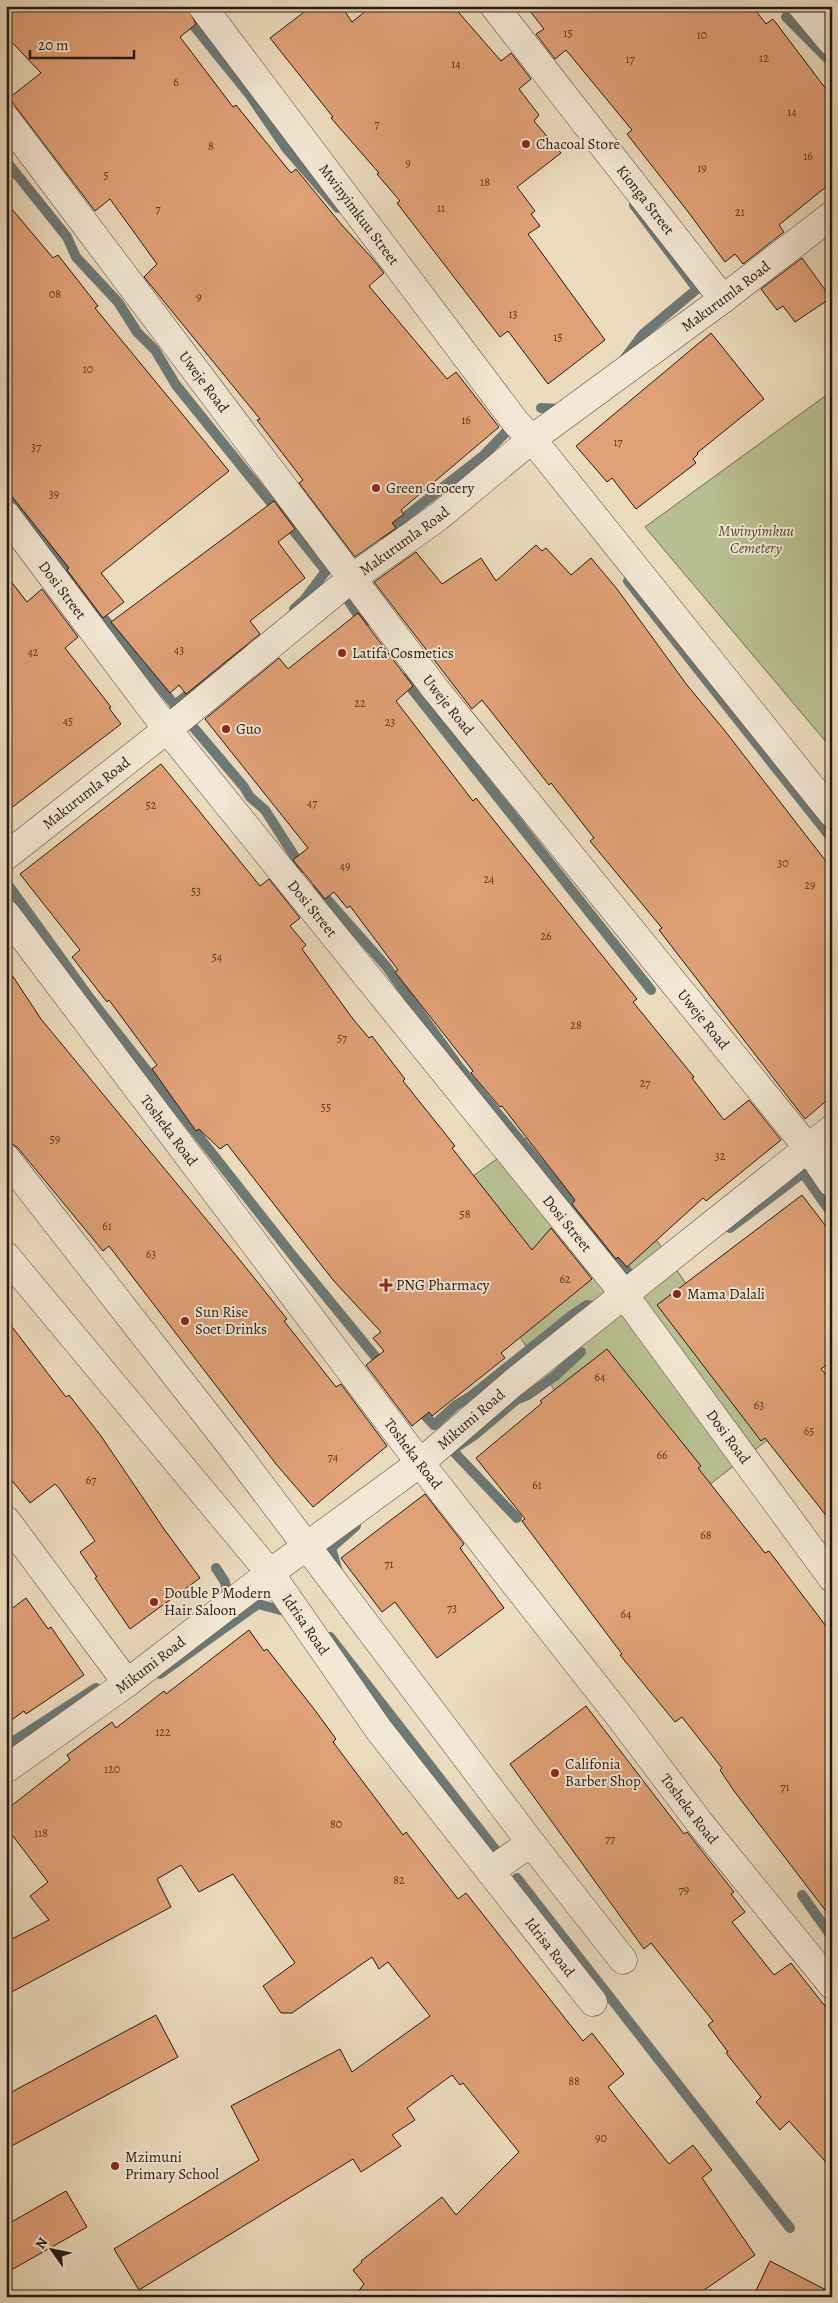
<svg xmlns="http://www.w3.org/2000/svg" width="838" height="2303" viewBox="0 0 838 2303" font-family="Alegreya,serif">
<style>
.green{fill:#b8c091;stroke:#6e6c52}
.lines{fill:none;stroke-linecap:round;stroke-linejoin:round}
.stream{stroke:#6c7a77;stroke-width:10}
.building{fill:#e1a176;stroke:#251913}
.minor-casing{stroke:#574a3e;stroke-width:29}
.minor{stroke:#f3e8d5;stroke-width:28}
.poi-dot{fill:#8f2418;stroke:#f3e8d5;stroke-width:2}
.labels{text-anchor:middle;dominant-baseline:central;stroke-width:4;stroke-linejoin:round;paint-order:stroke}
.number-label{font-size:12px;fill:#543b2c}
.poi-label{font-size:15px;fill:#251913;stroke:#f3e8d5;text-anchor:start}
.street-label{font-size:15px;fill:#251913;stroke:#f3e8d5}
.park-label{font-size:15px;font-style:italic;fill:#514b39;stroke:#f3e8d5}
</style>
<rect width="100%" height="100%" fill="#ecdcbe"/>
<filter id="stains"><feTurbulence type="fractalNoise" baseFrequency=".004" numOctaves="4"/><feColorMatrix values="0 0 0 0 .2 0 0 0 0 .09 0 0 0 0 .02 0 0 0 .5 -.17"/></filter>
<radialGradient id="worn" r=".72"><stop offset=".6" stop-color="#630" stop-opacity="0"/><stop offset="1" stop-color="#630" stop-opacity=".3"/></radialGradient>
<g class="green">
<path d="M832,391V749L645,527Z"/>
<path d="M565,1110L575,1119L783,1428L674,1512L597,1456L434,1204Z"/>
</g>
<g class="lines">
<g class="stream">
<path d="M186,16L249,94L286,148L338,208"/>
<path d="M786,17L832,63"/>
<path d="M6,161L67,237L76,257L118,302L137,332L155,350L176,385L326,571L304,600L294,609"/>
<path d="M625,358L643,334L697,289L634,205"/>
<path d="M541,408L561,409"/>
<path d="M6,489L83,593L178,709"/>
<path d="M383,534L483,456L512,426L509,423"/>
<path d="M628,581L832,839"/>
<path d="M348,600L364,624"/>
<path d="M403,678L651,990"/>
<path d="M175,705L244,649"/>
<path d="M189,722L244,787L250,797L265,810L302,868"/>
<path d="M6,882L89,997L293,1256L383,1366"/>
<path d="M317,888L386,966L459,1067L563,1192L589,1229L628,1272"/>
<path d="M730,1228L803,1173L832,1214"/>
<path d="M416,1406L434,1425L456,1405L471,1396L572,1315L587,1305L601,1307"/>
<path d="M517,1518L452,1450L476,1434L516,1400L528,1395L555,1376L581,1352"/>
<path d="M216,1568L225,1582L227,1594L221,1599"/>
<path d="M338,1572L331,1548L356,1526"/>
<path d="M330,1637L498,1853"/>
<path d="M160,1674L258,1604L288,1612"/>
<path d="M6,1746L96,1688"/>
<path d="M517,1878L790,2228"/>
<path d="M802,1895L832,1937"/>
</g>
</g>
<g class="building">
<path d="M6,6H187L196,24L180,37L233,107L236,105L291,173L296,169L341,224L372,258L384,273L369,286L447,379L456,372L499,427L401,510L404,514L392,523L396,528L355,557L299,483L303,480L257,420L260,419L144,277L157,264L110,199L95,211L9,98L41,73L6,36Z"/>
<path d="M312,6H341L352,22L372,6H453L501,61L511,53L531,79L519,89L539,115L534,121L561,153L517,187L535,211L531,214L540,226L528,234L605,340L548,384L508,331L500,337L397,203L400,201L377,174L379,173L331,118L333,117L270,38Z"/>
<path d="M526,6H752L766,24L773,19L832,97V182L779,225L784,232L743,264L735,254L725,262L689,213L627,134L632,130L566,50L555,59L536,34L544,29Z"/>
<path d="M6,202L53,258L58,255L98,306L95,308L229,471L101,573L124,602L103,618L67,570L69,568L6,489Z"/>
<path d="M802,258L831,298L795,322L783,306L777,310L761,289Z"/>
<path d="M711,333L764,399L697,453L698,454L693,459L696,463L636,509L612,478L607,482L576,446Z"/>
<path d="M274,501L295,529L278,542L305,578L250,621L260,634L186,694L179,685L170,693L111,622Z"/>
<path d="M536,545L542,551L546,548L571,575L591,558L617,589L687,685L725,731L832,869V1096L805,1119L659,930L662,928L590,841L594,838L551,783L549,785L482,700L472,709L374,582L416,552L442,584L481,558L496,581Z"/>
<path d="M6,575L27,602L42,589L78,637L65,648L111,707L109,708L121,724L6,812Z"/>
<path d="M358,613L413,686L396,701L473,801L476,798L637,999L633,1002L694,1077L692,1078L724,1120L749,1100L781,1140L706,1201L703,1198L627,1267L618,1257L616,1259L572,1204L575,1200L502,1106L500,1107L471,1073L473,1071L395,972L398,970L350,906L347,908L334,892L325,899L293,860L308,848L205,719L279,658L288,669Z"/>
<path d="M161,764L260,886L269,879L300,918L290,926L306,945L302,949L353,1019L369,1038L372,1036L405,1079L403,1081L455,1146L452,1148L532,1250L551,1228L592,1279L501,1353L505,1358L432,1416L429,1412L412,1426L366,1365L384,1351L373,1338L381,1332L333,1280L227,1144L220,1149L199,1129L196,1131L152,1069L157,1065L109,1000L107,1002L72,957L80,950L20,874Z"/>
<path d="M6,966L41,1019L243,1264L287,1319L284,1321L336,1387L341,1384L387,1446L313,1507L276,1464L109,1246L103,1251L18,1148L6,1139Z"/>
<path d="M802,1195L832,1234V1361L821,1369L832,1381V1523L765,1438L761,1441L657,1305Z"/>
<path d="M6,1319L66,1397L69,1395L101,1436L164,1529L200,1578L130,1629L95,1578L97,1577L80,1552L95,1541L59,1488L55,1484L30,1503L6,1473Z"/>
<path d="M607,1349L701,1466L698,1468L765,1553L769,1551L832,1634V1919L734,1791L720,1770L722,1768L682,1717L675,1722L620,1655L622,1654L522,1521L525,1519L476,1458L542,1403L540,1401Z"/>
<path d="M425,1494L464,1544L460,1548L504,1608L437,1658L395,1602L382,1612L341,1558Z"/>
<path d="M26,1598L48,1629L51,1627L84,1675L26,1714L24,1711L6,1724V1613Z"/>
<path d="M249,1630L264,1651L267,1649L314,1709L336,1739L333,1742L403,1835L406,1832L458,1899L466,1893L583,2041L592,2033L624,2074L608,2087L669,2164L693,2145L712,2170L702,2178L755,2255L694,2297H354L364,2284L353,2270L362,2262L361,2261L442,2197L456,2215L519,2152L463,2083L460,2085L452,2075L407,2108L415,2120L392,2135L401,2146L361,2172L353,2159L139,2290L114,2249L259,2160L231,2106L340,2049L352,2072L430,2016L388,1962L379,1969L372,1957L292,2013H281L263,1986L295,1963L233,1874L199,1892L181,1865L157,1879L171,1907L6,1995V1942L49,1920L30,1896L48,1882L6,1827V1810L70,1760L67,1755L112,1722L116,1728L164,1691L166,1694Z"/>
<path d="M586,1706L684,1834L687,1832L734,1892L731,1894L745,1912L732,1922L774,1975L791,1963L832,2015V2169L789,2121L780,2130L756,2102L761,2097L726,2053L728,2052L708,2025L713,2021L651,1943L644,1949L510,1764Z"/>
<path d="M156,2015L178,2057L6,2149V2095Z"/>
<path d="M66,2191L87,2227L6,2273V2225Z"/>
<path d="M770,2261L832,2293V2297H753Z"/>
</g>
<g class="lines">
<defs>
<g id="minor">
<path id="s1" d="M202,6L517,424L532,439L832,813"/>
<path id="s2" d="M494,6L723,299"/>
<path d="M802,6L832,42"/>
<path id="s3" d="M6,119L436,690L808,1148L832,1183"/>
<path id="s4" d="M6,515L167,729L617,1285L832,1578"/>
<path id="s5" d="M6,856L184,716L351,579L438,517L532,439L723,299L832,215"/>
<path id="s6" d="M6,914L420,1463L620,1717L699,1822L832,1985"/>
<path d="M6,1158L231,1446L531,1843L623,1960"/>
<path id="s7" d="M6,1256L270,1573L379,1730L593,2002"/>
<path d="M6,1520L127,1683"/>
<path id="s8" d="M6,1769L127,1683L270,1573L420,1463L513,1383L832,1129"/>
<path d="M490,1871L531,1843"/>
</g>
</defs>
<use href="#minor" class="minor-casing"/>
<use href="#minor" class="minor"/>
</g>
<g class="poi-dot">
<circle cx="526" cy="144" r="5"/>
<circle cx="376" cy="488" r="5"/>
<circle cx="342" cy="653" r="5"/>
<circle cx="226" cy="729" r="5"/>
<path d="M383.5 1277.5h5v5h5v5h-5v5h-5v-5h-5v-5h5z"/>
<circle cx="677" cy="1294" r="5"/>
<circle cx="185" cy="1321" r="5"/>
<circle cx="154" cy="1602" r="5"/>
<circle cx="555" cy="1773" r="5"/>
<circle cx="115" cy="2166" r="5"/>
</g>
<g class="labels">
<g class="number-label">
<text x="568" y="33">15</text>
<text x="702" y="35">10</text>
<text x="764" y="58">12</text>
<text x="630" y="59">17</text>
<text x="456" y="64">14</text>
<text x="176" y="82">6</text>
<text x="792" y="112">14</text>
<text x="377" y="124">7</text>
<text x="211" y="146">8</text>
<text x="808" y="156">16</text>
<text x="408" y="163">9</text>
<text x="702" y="168">19</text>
<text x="106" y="175">5</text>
<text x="485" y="182">18</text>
<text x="441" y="208">11</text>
<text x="158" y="209">7</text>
<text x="740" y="212">21</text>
<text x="55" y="294">08</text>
<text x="199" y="297">9</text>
<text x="513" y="314">13</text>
<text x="558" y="337">15</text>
<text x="88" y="369">10</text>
<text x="466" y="420">16</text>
<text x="618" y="442">17</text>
<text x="36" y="447">37</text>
<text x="54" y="494">39</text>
<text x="179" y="650">43</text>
<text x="33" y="652">42</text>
<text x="360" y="703">22</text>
<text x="68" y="721">45</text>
<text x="390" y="722">23</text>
<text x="312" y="803">47</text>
<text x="151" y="805">52</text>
<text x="783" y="863">30</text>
<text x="345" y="866">49</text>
<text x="489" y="879">24</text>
<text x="810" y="885">29</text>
<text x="196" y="891">53</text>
<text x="546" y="936">26</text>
<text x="217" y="957">54</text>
<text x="576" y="1025">28</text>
<text x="342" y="1038">57</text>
<text x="645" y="1083">27</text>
<text x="326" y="1107">55</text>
<text x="55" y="1139">59</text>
<text x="720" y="1156">32</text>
<text x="465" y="1214">58</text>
<text x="107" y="1226">61</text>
<text x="151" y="1254">63</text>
<text x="565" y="1279">62</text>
<text x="600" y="1377">64</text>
<text x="759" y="1405">63</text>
<text x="809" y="1431">65</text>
<text x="662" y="1455">66</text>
<text x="333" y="1457">74</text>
<text x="91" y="1480">67</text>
<text x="537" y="1485">61</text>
<text x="706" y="1535">68</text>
<text x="389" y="1564">71</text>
<text x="452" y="1608">73</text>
<text x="626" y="1614">64</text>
<text x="163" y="1732">122</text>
<text x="112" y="1769">120</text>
<text x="785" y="1787">71</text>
<text x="336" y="1824">80</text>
<text x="41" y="1833">118</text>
<text x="610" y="1839">77</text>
<text x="399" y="1880">82</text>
<text x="684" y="1890">79</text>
<text x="574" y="2081">88</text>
<text x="601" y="2138">90</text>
</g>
<g class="poi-label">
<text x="536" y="144">Chacoal Store</text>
<text x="386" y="488">Green Grocery</text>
<text x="352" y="653">Latifa Cosmetics</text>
<text x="236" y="729">Guo</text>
<text x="396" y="1285">PNG Pharmacy</text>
<text x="687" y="1294">Mama Dalali</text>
<text x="195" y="1312">Sun Rise<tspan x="195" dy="17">Soet Drinks</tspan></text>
<text x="164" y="1593">Double P Modern<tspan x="164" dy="17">Hair Saloon</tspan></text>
<text x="565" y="1764">Califonia<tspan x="565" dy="17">Barber Shop</tspan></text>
<text x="125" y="2157">Mzimuni<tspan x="125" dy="17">Primary School</tspan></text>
</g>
<g class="street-label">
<text stroke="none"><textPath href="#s2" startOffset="246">Kionga Street</textPath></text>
<text stroke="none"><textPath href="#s1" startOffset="261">Mwinyimkuu Street</textPath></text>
<text stroke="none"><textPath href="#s5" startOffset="912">Makurumla Road</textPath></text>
<text stroke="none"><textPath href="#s3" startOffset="329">Uweje Road</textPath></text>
<text stroke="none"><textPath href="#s5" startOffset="508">Makurumla Road</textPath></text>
<text stroke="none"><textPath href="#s4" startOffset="94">Dosi Street</textPath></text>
<text stroke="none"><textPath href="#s3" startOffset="734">Uweje Road</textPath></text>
<text stroke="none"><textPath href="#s5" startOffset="102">Makurumla Road</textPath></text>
<text stroke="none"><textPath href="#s4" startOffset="499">Dosi Street</textPath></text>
<text stroke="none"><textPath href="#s3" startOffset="1139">Uweje Road</textPath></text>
<text stroke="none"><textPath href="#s6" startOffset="271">Tosheka Road</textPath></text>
<text stroke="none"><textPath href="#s4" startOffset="904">Dosi Street</textPath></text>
<text stroke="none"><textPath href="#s8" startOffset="582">Mikumi Road</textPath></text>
<text stroke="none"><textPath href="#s4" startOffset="1171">Dosi Road</textPath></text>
<text stroke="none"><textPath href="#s6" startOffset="676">Tosheka Road</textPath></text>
<text stroke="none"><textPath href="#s7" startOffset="475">Idrisa Road</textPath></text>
<text stroke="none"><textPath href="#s8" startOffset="178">Mikumi Road</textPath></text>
<text stroke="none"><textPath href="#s6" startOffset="1126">Tosheka Road</textPath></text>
<text stroke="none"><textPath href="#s7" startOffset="880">Idrisa Road</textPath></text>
</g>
<g class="park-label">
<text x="756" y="531">Mwinyimkuu<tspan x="756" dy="17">Cemetery</tspan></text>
</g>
</g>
<rect width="838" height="2303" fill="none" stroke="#ecdcbe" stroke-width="25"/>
<rect x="8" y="8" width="823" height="2288" fill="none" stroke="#251913" stroke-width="2.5"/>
<rect x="12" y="12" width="813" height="2278" fill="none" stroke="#251913"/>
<g transform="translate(52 2250) rotate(303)" stroke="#f3e8d5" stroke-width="4" paint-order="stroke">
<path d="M0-4L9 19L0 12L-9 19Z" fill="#251913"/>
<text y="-8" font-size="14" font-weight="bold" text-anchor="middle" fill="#251913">N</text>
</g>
<path d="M30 50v8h104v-8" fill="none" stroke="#251913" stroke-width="2.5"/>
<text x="38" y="50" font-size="15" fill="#251913" stroke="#f3e8d5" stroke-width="4" paint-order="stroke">20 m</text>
<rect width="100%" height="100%" filter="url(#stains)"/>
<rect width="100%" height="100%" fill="url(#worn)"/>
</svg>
